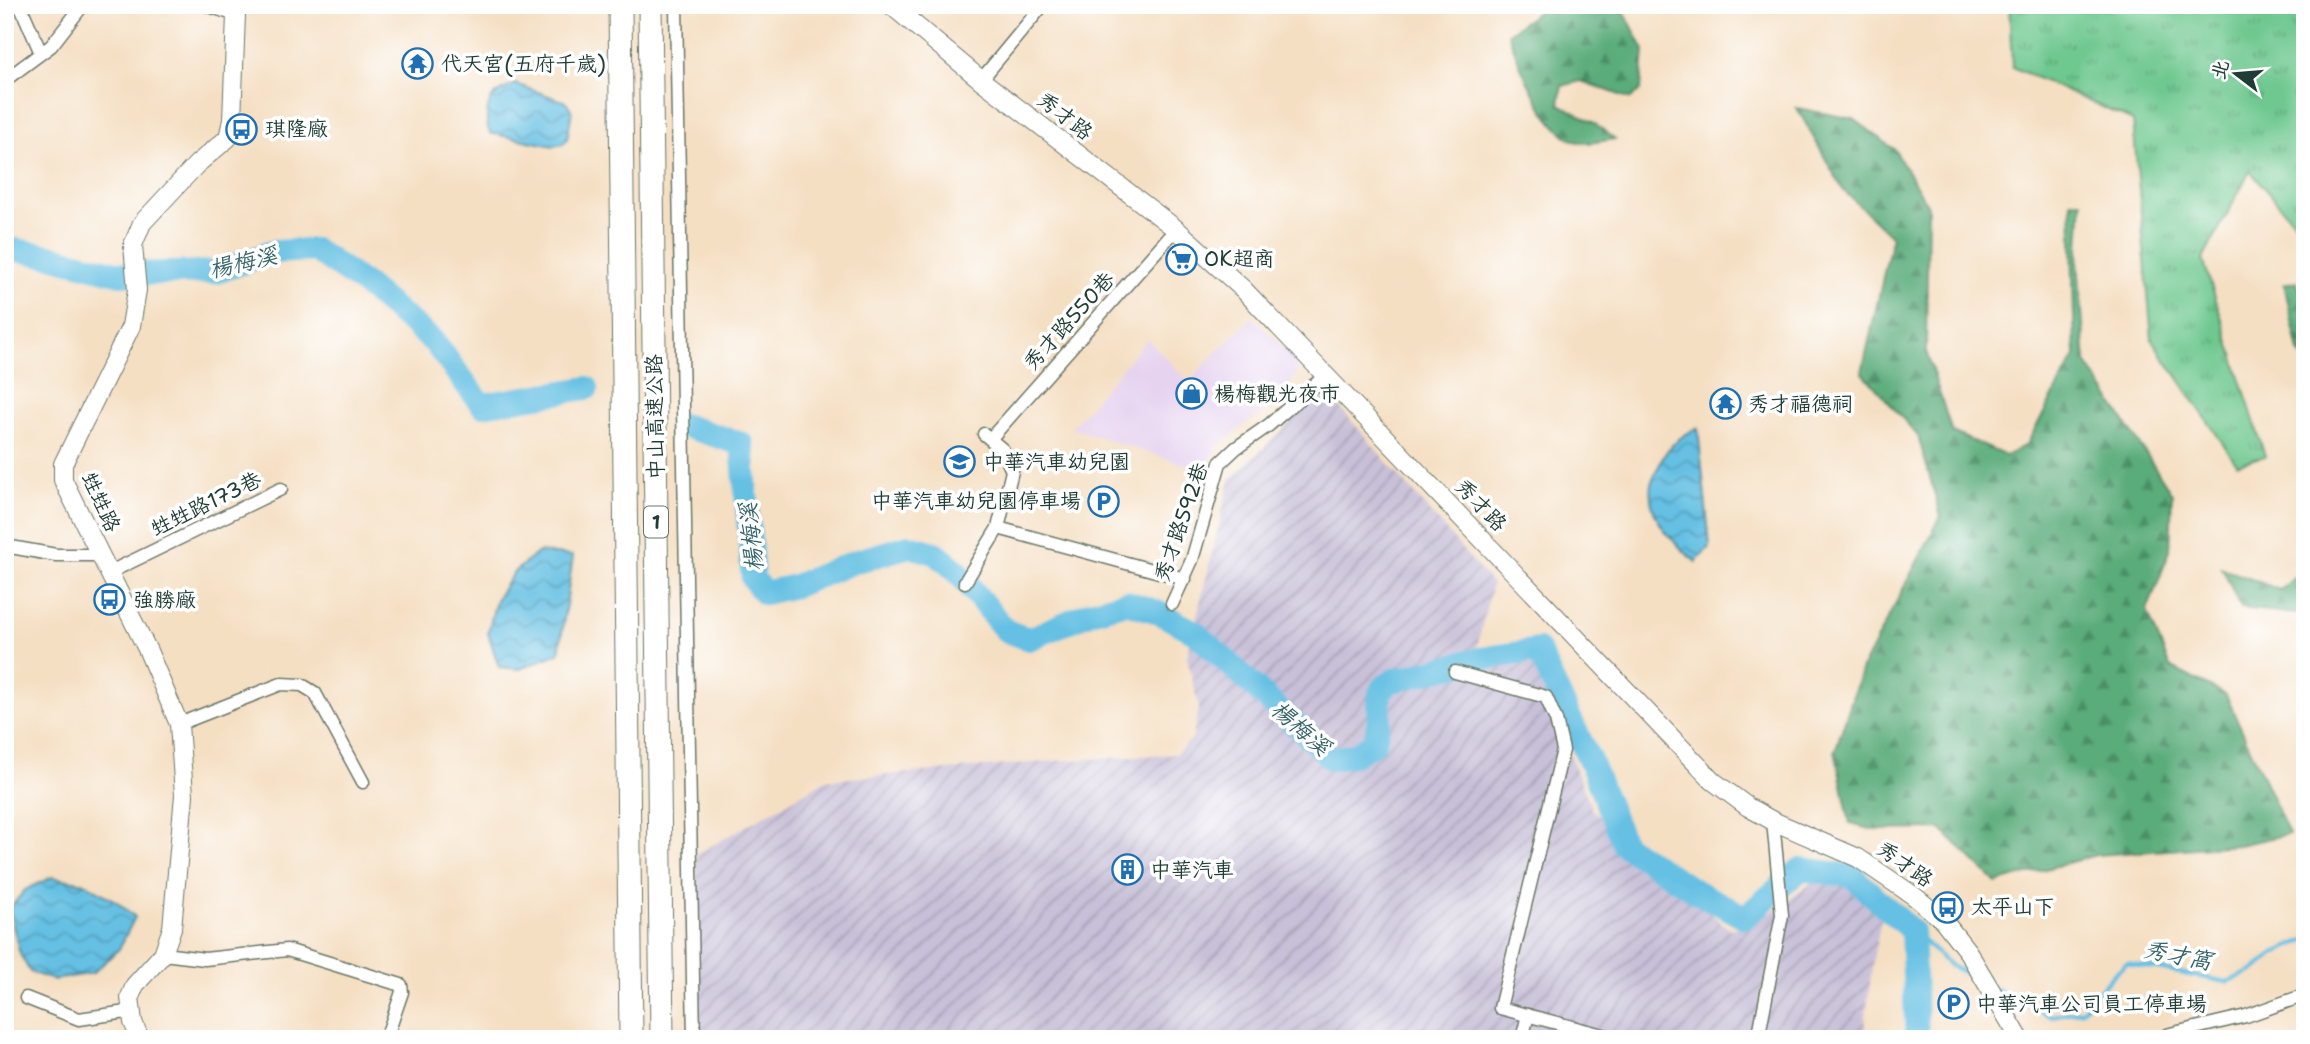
<svg xmlns="http://www.w3.org/2000/svg" width="2310" height="1044" viewBox="0 0 2310 1044" font-family="'Shantell Sans','LXGW WenKai TC',sans-serif">
<style>
.built{fill:#e6d3f0}
.industrial{fill:url(#industrial-furrows)}
.grass{fill:url(#grass-tufts);stroke:#468262;stroke-width:2}
.forest{fill:url(#forest-firs);stroke:#3c7457;stroke-width:2}
.water{fill:url(#water-waves);stroke:#427e8c;stroke-width:2}
.lines{fill:none;stroke-linecap:round;stroke-linejoin:round}
.stream{stroke:#65c0e3;stroke-width:4.5}
.river{stroke:#65c0e3;stroke-width:24}
.street-casing{stroke:#6a7666;stroke-width:15}
.secondary-casing{stroke:#6a7666;stroke-width:20}
.highway-casing{stroke:#6a7666;stroke-width:25}
.street{stroke:#fff;stroke-width:12}
.secondary{stroke:#fff;stroke-width:18}
.highway{stroke:#fff;stroke-width:23}
.labels{text-anchor:middle;dominant-baseline:central;stroke-width:7;stroke-linejoin:round;paint-order:stroke}
.shield{fill:#fff;stroke:#627771;stroke-width:2}
.shield-label{font-size:19px;font-weight:bold;fill:#1f3d34}
.poi-label{font-size:21px;fill:#1f3d34;stroke:#fff;text-anchor:start}
.street-label{font-size:21px;fill:#1f3d34;stroke:#fff}
.water-label{font-size:23px;font-style:italic;fill:#346469;stroke:#fff}
</style>
<defs>
<pattern id="industrial-furrows" width="10" height="10" patternUnits="userSpaceOnUse" patternTransform="scale(1.75)"><rect width="10" height="10" fill="#c8c0d8"/><path d="M-1 1l2-2M0 10L10 0M9 11l2-2" fill="none" stroke="#a29db0"/></pattern>
<pattern id="grass-tufts" width="24" height="20" patternUnits="userSpaceOnUse" patternTransform="scale(1.75)"><rect width="24" height="20" fill="#6ec88f"/><path d="M3 7l-1-3M5 7V3M7 7l1-3M15 17l-1-3M17 17v-4M19 17l1-3" fill="none" stroke="#5aa476"/></pattern>
<pattern id="forest-firs" width="22" height="20" patternUnits="userSpaceOnUse" patternTransform="scale(1.75)"><rect width="22" height="20" fill="#5aac7a"/><path d="M5 1l3.5 6h-7zM16 11l3.5 6h-7z" fill="#4a8d65"/></pattern>
<pattern id="water-waves" width="16" height="10" patternUnits="userSpaceOnUse" patternTransform="scale(1.75)"><rect width="16" height="10" fill="#65c0e3"/><path d="M0 5q4-4 8 0t8 0" fill="none" stroke="#539db9"/></pattern>
</defs>
<rect width="100%" height="100%" fill="#fff"/>
<filter id="ink" filterUnits="userSpaceOnUse"><feTurbulence type="fractalNoise" baseFrequency=".0143" numOctaves="2"/><feDisplacementMap in="SourceGraphic" scale="14" xChannelSelector="R" yChannelSelector="G"/><feConvolveMatrix kernelMatrix="1 2 1 2 8 2 1 2 1" color-interpolation-filters="sRGB"/></filter>
<filter id="wash" filterUnits="userSpaceOnUse"><feTurbulence type="fractalNoise" baseFrequency=".00686" numOctaves="4" result="noise"/><feDisplacementMap in="SourceGraphic" scale="28" xChannelSelector="R" yChannelSelector="G"/><feGaussianBlur stdDeviation="1.57" result="paint"/><feColorMatrix in="noise" values="0 0 0 0 0 0 0 0 0 0 0 0 0 0 0 0 0 1.4 0 .05"/><feComposite in="paint" operator="in"/></filter>
<g filter="url(#wash)">
<rect width="100%" height="100%" fill="#f5dfc3"/>
<path class="built" d="M1252,317L1295,359L1298,372L1273,407L1245,424L1218,446L1203,470L1071,428L1147,339L1189,381Z"/>
<path class="industrial" d="M1325,390L1492,584L1471,672L1531,658L1592,810L1730,930L1773,911L1822,876L1886,896L1873,959L1863,1039H700L696,855L826,780L1055,761L1176,754L1192,739L1199,708L1187,657L1230,479Z"/>
<path class="grass" d="M2009,5H2305V234L2250,171L2203,259L2265,456L2237,464L2152,340L2133,121L2012,67Z"/>
<g class="forest">
<path d="M1548,5H1621L1644,50L1641,89L1631,99L1581,81L1562,86L1559,104L1593,122L1615,139C1605,140 1592,144 1582,143C1547,137 1518,63 1508,33Z"/>
<path d="M1797,108L1854,119L1895,150L1928,206L1926,351L1952,432L2006,456L2027,444L2075,356L2071,201H2082L2078,262L2086,362L2172,494L2170,550L2147,611L2170,667L2226,695L2289,834L2239,845L2096,855L1996,883L1941,829L1875,830L1850,824L1835,751L1862,668L1941,516L1918,436L1862,372L1892,237L1843,190Z"/>
<path d="M2297,281L2305,306V361L2299,352L2284,284Z"/>
<path d="M2222,568L2280,590L2305,569V615L2241,608Z"/>
</g>
<g class="water">
<path d="M515,84L564,101L570,107L572,113L567,139L563,144L553,146L490,133C485,123 486,106 493,97C498,91 508,88 515,84Z"/>
<path d="M1698,428L1710,546L1696,562C1674,543 1646,517 1651,485C1652,478 1657,470 1660,464C1667,446 1680,436 1698,428Z"/>
<path d="M539,552L573,556L559,653L520,669L499,667L488,633L496,600L514,572Z"/>
<path d="M52,877L85,883L117,902L135,917L119,949L93,973L53,980L30,972L20,954L9,909L25,890Z"/>
</g>
<g class="lines">
<g class="stream">
<path d="M1912,931L1951,966L1976,978"/>
<path d="M1996,989L2051,1016L2082,1010L2115,973L2127,963L2227,982L2253,971L2275,953L2305,940"/>
</g>
<g class="river">
<path d="M5,248L50,256L120,274L217,272L272,252L315,250L363,283L433,341L482,405L587,388"/>
<path d="M682,425L742,444L753,579L764,593L795,586L854,562L909,546L935,553L956,570L1006,631L1029,639L1091,612L1126,602L1155,611L1195,632L1332,759L1354,755L1374,743C1376,735 1378,728 1379,720C1382,701 1372,694 1392,681L1480,659L1538,650L1591,763L1624,845L1695,891L1745,917L1801,869L1852,876L1912,931L1917,1039"/>
</g>
</g>
</g>
<g filter="url(#ink)">
<g class="lines">
<defs>
<g id="street">
<path d="M20,5L41,53"/>
<path d="M206,5L236,15"/>
<path d="M676,5L694,1039"/>
<path d="M906,18L918,5"/>
<path d="M5,80L51,46L83,5"/>
<path d="M981,80L1043,5"/>
<path d="M991,438L1176,229"/>
<path d="M998,528L1185,579"/>
<path d="M5,546L56,555H100"/>
<path d="M110,572L281,489"/>
<path d="M965,582L998,528L1012,471L1003,450L984,434"/>
<path d="M1172,604L1192,560L1220,463L1236,448L1269,425L1326,375"/>
<path d="M1455,672L1546,697L1556,720L1563,750L1500,1008L1618,1039"/>
<path d="M179,724L281,684L302,685L315,693L363,782"/>
<path d="M163,954L205,959L287,950L401,985L402,992L386,1039"/>
<path d="M26,998L79,1019L133,1011"/>
<path d="M1522,1039L1528,1015"/>
<path d="M1758,1039L1782,915L1773,821"/>
<path d="M2158,1039L2170,1034L2246,1016L2305,995"/>
</g>
<g id="secondary">
<path d="M891,5L981,80L1176,229L1243,289L1713,781L1748,807L1773,821L1858,858L1914,896L1943,920L1968,952L2020,1039"/>
<path d="M140,1039L133,1022L130,997L135,985L163,954L172,928L184,795L179,724L148,651L63,480V464L131,326L137,290L133,245L142,223L197,164L228,138L232,120L236,15L238,5"/>
</g>
<g id="highway">
<path d="M620,5L631,1039"/>
<path d="M650,5L662,1039"/>
</g>
</defs>
<use href="#street" class="street-casing"/>
<use href="#secondary" class="secondary-casing"/>
<use href="#highway" class="highway-casing"/>
<use href="#street" class="street"/>
<use href="#secondary" class="secondary"/>
<use href="#highway" class="highway"/>
</g>
</g>
<defs>
<symbol id="temple-ring" viewBox="-11 -11 22 22"><circle r="9.5" fill="#fff" stroke="#1f6fb2" stroke-width="1.5"/><path d="M0-6L5-2H3V0L6.5 2.5H4V6H1.5V3h-3V6H-4V2.5H-6.5L-3 0V-2H-5Z" fill="#1f6fb2"/></symbol>
<symbol id="bus-ring" viewBox="-11 -11 22 22"><circle r="9.5" fill="#fff" stroke="#1f6fb2" stroke-width="1.5"/><path d="M-5-6H5V4H4V6H2V4H-2V6H-4V4H-5ZM-3.5-4V0h7V-4ZM-3.5 1.2v1.5H-2V1.2ZM2 1.2v1.5H3.5V1.2Z" fill="#1f6fb2"/></symbol>
<symbol id="supermarket-ring" viewBox="-11 -11 22 22"><circle r="9.5" fill="#fff" stroke="#1f6fb2" stroke-width="1.5"/><path d="M-6-5.5h2.5l.6 2H6L4.5 2H-2.5L-4.4-4H-6ZM-1.5 3.2a1.3 1.3 0 1 0 .1 0ZM3 3.2a1.3 1.3 0 1 0 .1 0Z" fill="#1f6fb2"/></symbol>
<symbol id="shop-ring" viewBox="-11 -11 22 22"><circle r="9.5" fill="#fff" stroke="#1f6fb2" stroke-width="1.5"/><path d="M-5-2.5h2.3a2.7 3.5 0 0 1 5.4 0H5L5.5 6h-11ZM-1.5-2.5h3a1.5 2.3 0 0 0-3 0Z" fill="#1f6fb2"/></symbol>
<symbol id="school-ring" viewBox="-11 -11 22 22"><circle r="9.5" fill="#fff" stroke="#1f6fb2" stroke-width="1.5"/><path d="M0-5L7-2L0 1L-7-2ZM-4 1L0 2.5L4 1V4Q0 6-4 4Z" fill="#1f6fb2"/></symbol>
<symbol id="parking-ring" viewBox="-11 -11 22 22"><circle r="9.5" fill="#fff" stroke="#1f6fb2" stroke-width="1.5"/><path d="M-3.5-5.5H1a3.5 3.5 0 0 1 0 7H-1V5.5H-3.5ZM-1-3.4V-.6H.8a1.4 1.4 0 0 0 0-2.8Z" fill="#1f6fb2"/></symbol>
<symbol id="building-ring" viewBox="-11 -11 22 22"><circle r="9.5" fill="#fff" stroke="#1f6fb2" stroke-width="1.5"/><path d="M-4-6H4V6H1V3H-1V6H-4ZM-2.5-4.3h1.7v1.8h-1.7ZM.8-4.3h1.7v1.8H.8ZM-2.5-1h1.7V.8h-1.7ZM.8-1h1.7V.8H.8Z" fill="#1f6fb2"/></symbol>
</defs>
<g fill-rule="evenodd">
<use href="#temple-ring" x="400" y="46" width="35" height="35"/>
<use href="#bus-ring" x="224" y="112" width="35" height="35"/>
<use href="#supermarket-ring" x="1164" y="242" width="35" height="35"/>
<use href="#shop-ring" x="1174" y="376" width="35" height="35"/>
<use href="#temple-ring" x="1708" y="386" width="35" height="35"/>
<use href="#school-ring" x="942" y="444" width="35" height="35"/>
<use href="#parking-ring" x="1086" y="484" width="35" height="35"/>
<use href="#bus-ring" x="92" y="582" width="35" height="35"/>
<use href="#building-ring" x="1110" y="852" width="35" height="35"/>
<use href="#bus-ring" x="1930" y="890" width="35" height="35"/>
<use href="#parking-ring" x="1936" y="986" width="35" height="35"/>
</g>
<g class="labels">
<rect class="shield" x="644" y="506.5" width="24" height="31" rx="5"/>
<g class="shield-label">
<text x="656" y="522">1</text>
</g>
<g class="poi-label">
<text x="441" y="64">代天宮(五府千歲)</text>
<text x="265" y="129">琪隆廠</text>
<text x="1204" y="259">OK超商</text>
<text x="1214" y="394">楊梅觀光夜市</text>
<text x="1748" y="404">秀才福德祠</text>
<text x="983" y="462">中華汽車幼兒園</text>
<text x="1081" y="501" text-anchor="end">中華汽車幼兒園停車場</text>
<text x="133" y="600">強勝廠</text>
<text x="1150" y="870">中華汽車</text>
<text x="1971" y="907">太平山下</text>
<text x="1976" y="1004">中華汽車公司員工停車場</text>
</g>
<g class="street-label">
<text transform="translate(1065 116) rotate(38)">秀才路</text>
<text transform="translate(1069 321) rotate(-48)">秀才路550巷</text>
<text transform="translate(655 417) rotate(-91)">中山高速公路</text>
<text transform="translate(101 502) rotate(65)">甡甡路</text>
<text transform="translate(206 504) rotate(-26)">甡甡路173巷</text>
<text transform="translate(1481 505) rotate(46)">秀才路</text>
<text transform="translate(1181 522) rotate(-71)">秀才路592巷</text>
<text transform="translate(1905 864) rotate(35)">秀才路</text>
</g>
<g class="water-label">
<text transform="translate(243 262) rotate(-13)">楊梅溪</text>
<text transform="translate(751 537) rotate(-96)">楊梅溪</text>
<text transform="translate(1301 728) rotate(41)">楊梅溪</text>
<text transform="translate(2178 955) rotate(11)">秀才窩</text>
</g>
</g>
<rect width="2310" height="1044" fill="none" stroke="#fff" stroke-width="28"/>
<g transform="translate(2236 74) rotate(286)" stroke="#ffffff" stroke-width="5" paint-order="stroke">
<path d="M0-5L12 26L0 18L-12 26Z" fill="#1f3d34"/>
<text y="-10" font-size="19" font-weight="bold" text-anchor="middle" fill="#1f3d34">北</text>
</g>
</svg>
